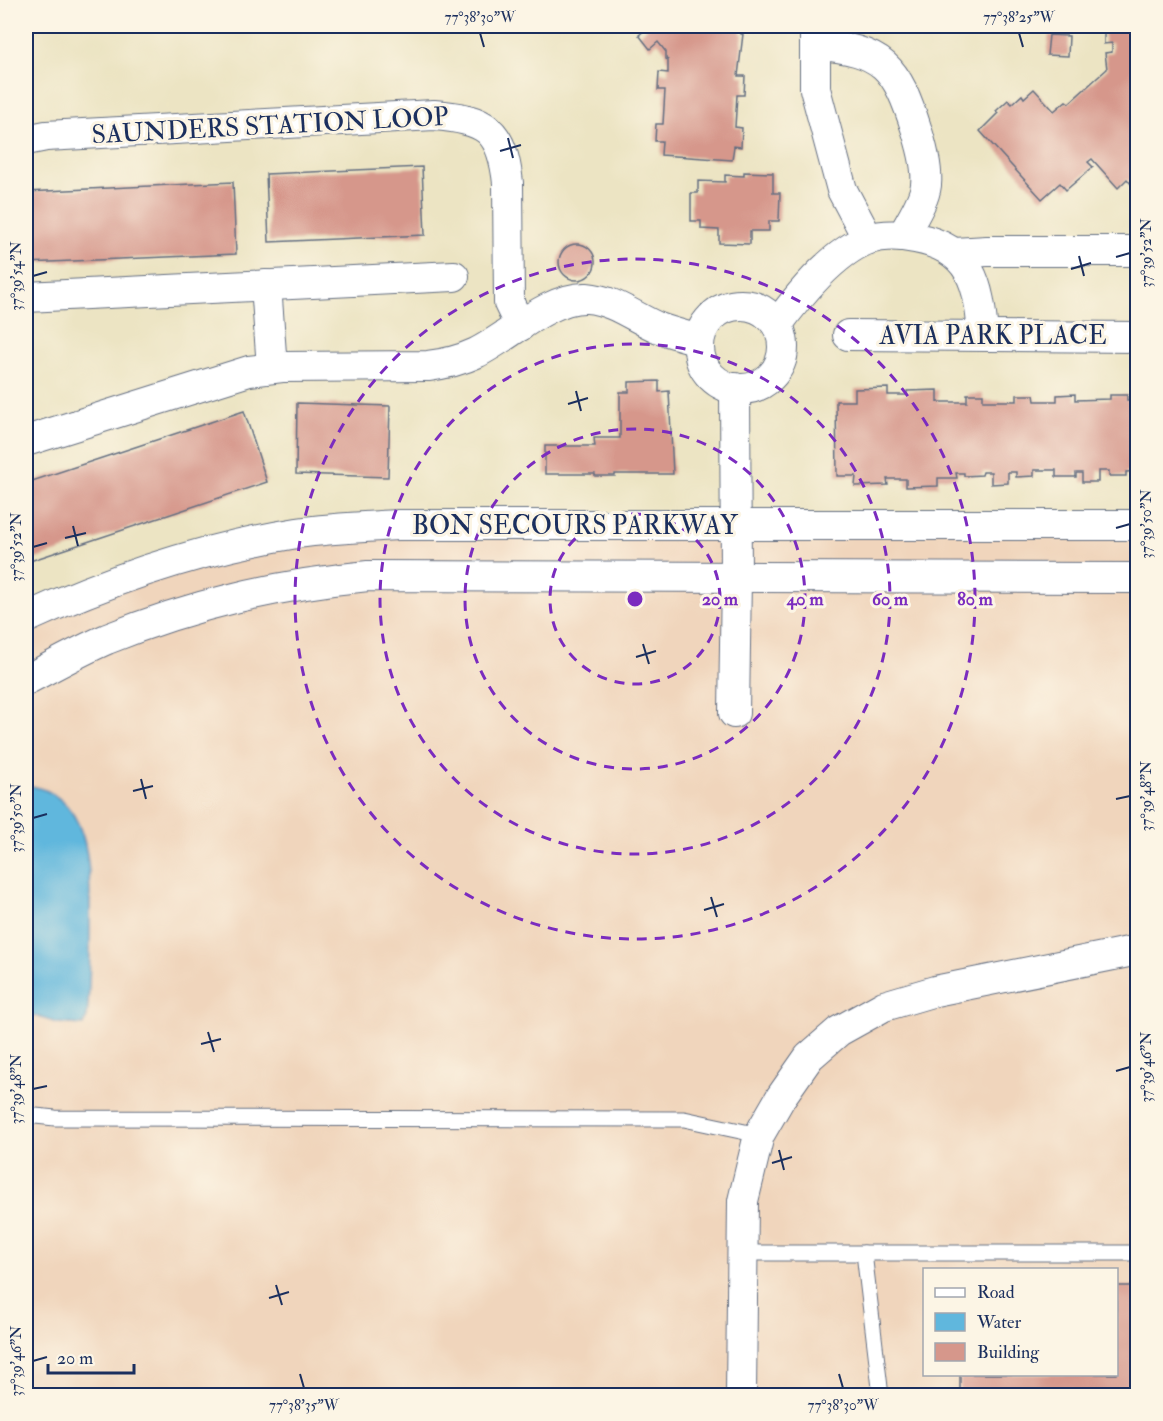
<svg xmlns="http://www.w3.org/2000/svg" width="1163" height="1421" viewBox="0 0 1163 1421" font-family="'IM FELL Double Pica',serif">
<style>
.built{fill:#f0d5bc;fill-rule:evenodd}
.water{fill:#60b7dd;stroke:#3e739e;stroke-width:1.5}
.building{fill:#d6978b}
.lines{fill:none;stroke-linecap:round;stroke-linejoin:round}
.service-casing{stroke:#646e81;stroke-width:17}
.minor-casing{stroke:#646e81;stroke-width:32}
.service{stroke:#fff;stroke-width:15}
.minor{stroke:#fff;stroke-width:30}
.ticks{fill:none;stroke:#1b2f5e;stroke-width:2}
.ring{fill:none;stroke:#7b2cbf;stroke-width:3;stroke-dasharray:10 8}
.labels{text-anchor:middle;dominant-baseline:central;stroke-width:6;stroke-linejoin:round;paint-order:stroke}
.street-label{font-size:26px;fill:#1b2f5e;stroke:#fcf5e5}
.centre{fill:#7b2cbf;stroke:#fcf5e5;stroke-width:3}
.ring-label{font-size:18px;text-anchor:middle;font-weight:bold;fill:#7b2cbf;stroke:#fcf5e5;stroke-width:6;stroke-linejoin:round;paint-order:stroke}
.neatline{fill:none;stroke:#1b2f5e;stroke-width:2}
.ticks-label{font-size:15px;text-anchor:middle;fill:#1b2f5e}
</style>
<rect width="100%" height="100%" fill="#fcf5e5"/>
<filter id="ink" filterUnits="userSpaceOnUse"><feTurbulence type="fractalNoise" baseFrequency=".0167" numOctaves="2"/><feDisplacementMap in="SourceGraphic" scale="12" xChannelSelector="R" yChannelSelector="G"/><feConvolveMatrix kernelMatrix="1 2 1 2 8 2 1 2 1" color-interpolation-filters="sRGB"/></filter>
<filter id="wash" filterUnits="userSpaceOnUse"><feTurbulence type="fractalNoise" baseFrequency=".008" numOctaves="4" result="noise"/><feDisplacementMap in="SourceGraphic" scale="24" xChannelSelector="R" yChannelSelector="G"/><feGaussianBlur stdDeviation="1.35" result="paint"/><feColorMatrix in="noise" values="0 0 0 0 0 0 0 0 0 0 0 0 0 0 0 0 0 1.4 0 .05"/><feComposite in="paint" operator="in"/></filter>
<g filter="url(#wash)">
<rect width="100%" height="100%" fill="#ece4c3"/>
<path class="built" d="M1137,526V1395H26V619L318,529ZM924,1270H1116V1374H924Z"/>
<path class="water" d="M26,785C94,794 90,873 90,924C90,955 90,986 87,1017L83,1025L57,1023L26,1013Z"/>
<g id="blocks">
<g class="building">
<path d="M644,26H737L741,28V34H743L738,76H745L744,95H737L735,127L742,128L741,147L734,146L732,160L661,155L662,141H655L656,124H663L665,90H658L659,72L668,73V60L666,59V52L658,42L650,49L639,35L647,28Z"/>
<path d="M929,26H945L936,34Z"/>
<path d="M1112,26H1138V178L1131,184L1127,179L1118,188L1092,159L1088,162L1093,167L1066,190L1060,183L1042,199L980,131L998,113L996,111L1008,100L1012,104L1022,95L1024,98L1034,89L1054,111L1066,101L1069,103L1107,69L1105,53L1112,52V43L1104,44V32H1111Z"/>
<path d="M1049,35L1069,36L1068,56L1047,55Z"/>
<path d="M422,167L425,235L269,242L266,174Z"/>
<path d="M744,172L773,173V193H780L779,221H769V231H750V244L719,243V230L701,229V221H691V193H698V181L725,182V175L744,176Z"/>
<path d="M233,182L236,254L26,263V192Z"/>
<circle cx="577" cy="262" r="18"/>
<path d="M659,381V392L669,391L673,474H615V476H595V474H545V446H595L594,438H620V392H629V382Z"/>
<path d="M888,388V395H907V391L938,390V402H967V394H983V401H1017V395H1034L1035,401H1057V395L1075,394V400L1110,399V395H1127V400H1138V471L1126,472V476H1109V471H1098V482H1082V473H1076V477H1056V470H1034V476L1016,477V472H1008V483L991,484V472H983L982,475L964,476V473H956L957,478H938V486L906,487V479H887L888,485L855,486L856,476H837L836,401H855V389Z"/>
<path d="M297,403L390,406L388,477L296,474Z"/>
<path d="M244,411L267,482L27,562L26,557V483Z"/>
<path d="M1116,1286H1138V1396H960V1374H1116Z"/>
</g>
</g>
</g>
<g filter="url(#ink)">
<use href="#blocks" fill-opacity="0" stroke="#646e81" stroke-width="1.5"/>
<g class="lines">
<defs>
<g id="service">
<path d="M26,1115L55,1118L684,1119L759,1135"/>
<path d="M743,1253H1138"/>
<path d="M864,1253L881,1396"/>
</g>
<g id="minor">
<path d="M815,26V89L818,100L842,190L868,239"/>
<path d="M815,44C884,51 896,65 917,131C922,147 928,168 926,185C924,202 910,221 903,236"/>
<path d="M26,140L46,136L434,115C486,119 502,129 508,183L509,303L520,326"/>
<path d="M955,253L987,251H1138"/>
<path d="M266,285L272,368"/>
<path d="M26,297L454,276"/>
<circle cx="741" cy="347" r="42"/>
<path d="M777,325C798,296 835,251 869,239C884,234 900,235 915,238C972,248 979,284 983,335"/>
<path d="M848,335L1138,337"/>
<path d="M26,441L249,371L282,367L428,366C445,364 461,360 476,353C509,337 550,296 587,298C614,300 635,318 659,328C672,333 686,336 699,340"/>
<path d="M26,618C111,579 204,548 297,533C331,528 365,527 398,525H1138"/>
<path d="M26,680C53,666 79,651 107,639C194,604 276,585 368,576L1138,578"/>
<path d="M734,713L736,577L735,388"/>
<path d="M741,1396L743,1201L759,1135L781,1097L809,1057L839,1031L884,1006L935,991L1138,950"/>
</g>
</defs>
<use href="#service" class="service-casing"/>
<use href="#minor" class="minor-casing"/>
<use href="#service" class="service"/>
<use href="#minor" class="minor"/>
</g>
</g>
<path class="ticks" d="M480,33L484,47M1019,33L1023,47M508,138L513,158M500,151L521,145M1079,256L1084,276M1116,257L1130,253M1071,269L1091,263M33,276L47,272M576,391L581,411M568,404L588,398M73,526L78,546M1116,528L1130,524M65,538L86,533M33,547L47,543M643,644L649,664M636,657L656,651M141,779L146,799M133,791L153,786M1116,799L1130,796M33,818L47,814M711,897L717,917M704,910L724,904M208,1032L214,1052M201,1044L221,1039M1116,1071L1130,1067M33,1089L47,1086M779,1150L784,1170M772,1163L792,1157M276,1285L282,1305M269,1298L289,1292M33,1361L47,1357M300,1374L304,1388M839,1374L843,1388"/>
<g class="ring">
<circle cx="635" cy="599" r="85"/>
<circle cx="635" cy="599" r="170"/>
<circle cx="635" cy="599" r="255"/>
<circle cx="635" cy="599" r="340"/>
</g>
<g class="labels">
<g class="street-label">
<text transform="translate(270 126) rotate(-3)">SAUNDERS STATION LOOP</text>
<text x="993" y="336">AVIA PARK PLACE</text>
<text x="575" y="526">BON SECOURS PARKWAY</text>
</g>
</g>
<circle cx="635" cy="599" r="9" class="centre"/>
<g class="ring-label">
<text x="720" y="605">20 m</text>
<text x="805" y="605">40 m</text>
<text x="890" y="605">60 m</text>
<text x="975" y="605">80 m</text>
</g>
<rect width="1163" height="1421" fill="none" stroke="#fcf5e5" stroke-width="66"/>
<rect x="923" y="1268" width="195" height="108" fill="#fcf5e5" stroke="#a2a6af" stroke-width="1.5"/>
<rect x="935" y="1288" width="30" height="9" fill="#ffffff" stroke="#a2a6af" stroke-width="1.5"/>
<text x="977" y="1298" font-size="18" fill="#1b2f5e">Road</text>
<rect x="935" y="1313" width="30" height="18" fill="#60b7dd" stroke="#a2a6af" stroke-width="1.5"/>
<text x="977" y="1328" font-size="18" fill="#1b2f5e">Water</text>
<rect x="935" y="1343" width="30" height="18" fill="#d6978b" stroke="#a2a6af" stroke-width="1.5"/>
<text x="977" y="1358" font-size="18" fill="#1b2f5e">Building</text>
<path d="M48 1364v9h86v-9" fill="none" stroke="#1b2f5e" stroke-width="3"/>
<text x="57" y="1364" font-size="18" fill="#1b2f5e" stroke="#fcf5e5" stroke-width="4.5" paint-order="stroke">20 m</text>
<rect x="33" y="33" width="1097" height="1355" class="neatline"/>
<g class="ticks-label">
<text x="480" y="22">77°38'30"W</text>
<text x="1019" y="22">77°38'25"W</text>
<text transform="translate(1146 253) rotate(-90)" y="5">37°39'52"N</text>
<text transform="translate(16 276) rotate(-90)" y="5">37°39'54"N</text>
<text transform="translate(1146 524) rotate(-90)" y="5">37°39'50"N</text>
<text transform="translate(16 547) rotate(-90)" y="5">37°39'52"N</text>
<text transform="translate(1146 796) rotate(-90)" y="5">37°39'48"N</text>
<text transform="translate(16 818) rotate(-90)" y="5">37°39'50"N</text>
<text transform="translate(1146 1067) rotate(-90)" y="5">37°39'46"N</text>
<text transform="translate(16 1089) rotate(-90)" y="5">37°39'48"N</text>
<text transform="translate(16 1361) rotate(-90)" y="5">37°39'46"N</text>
<text x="304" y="1410">77°38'35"W</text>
<text x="843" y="1410">77°38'30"W</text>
</g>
</svg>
